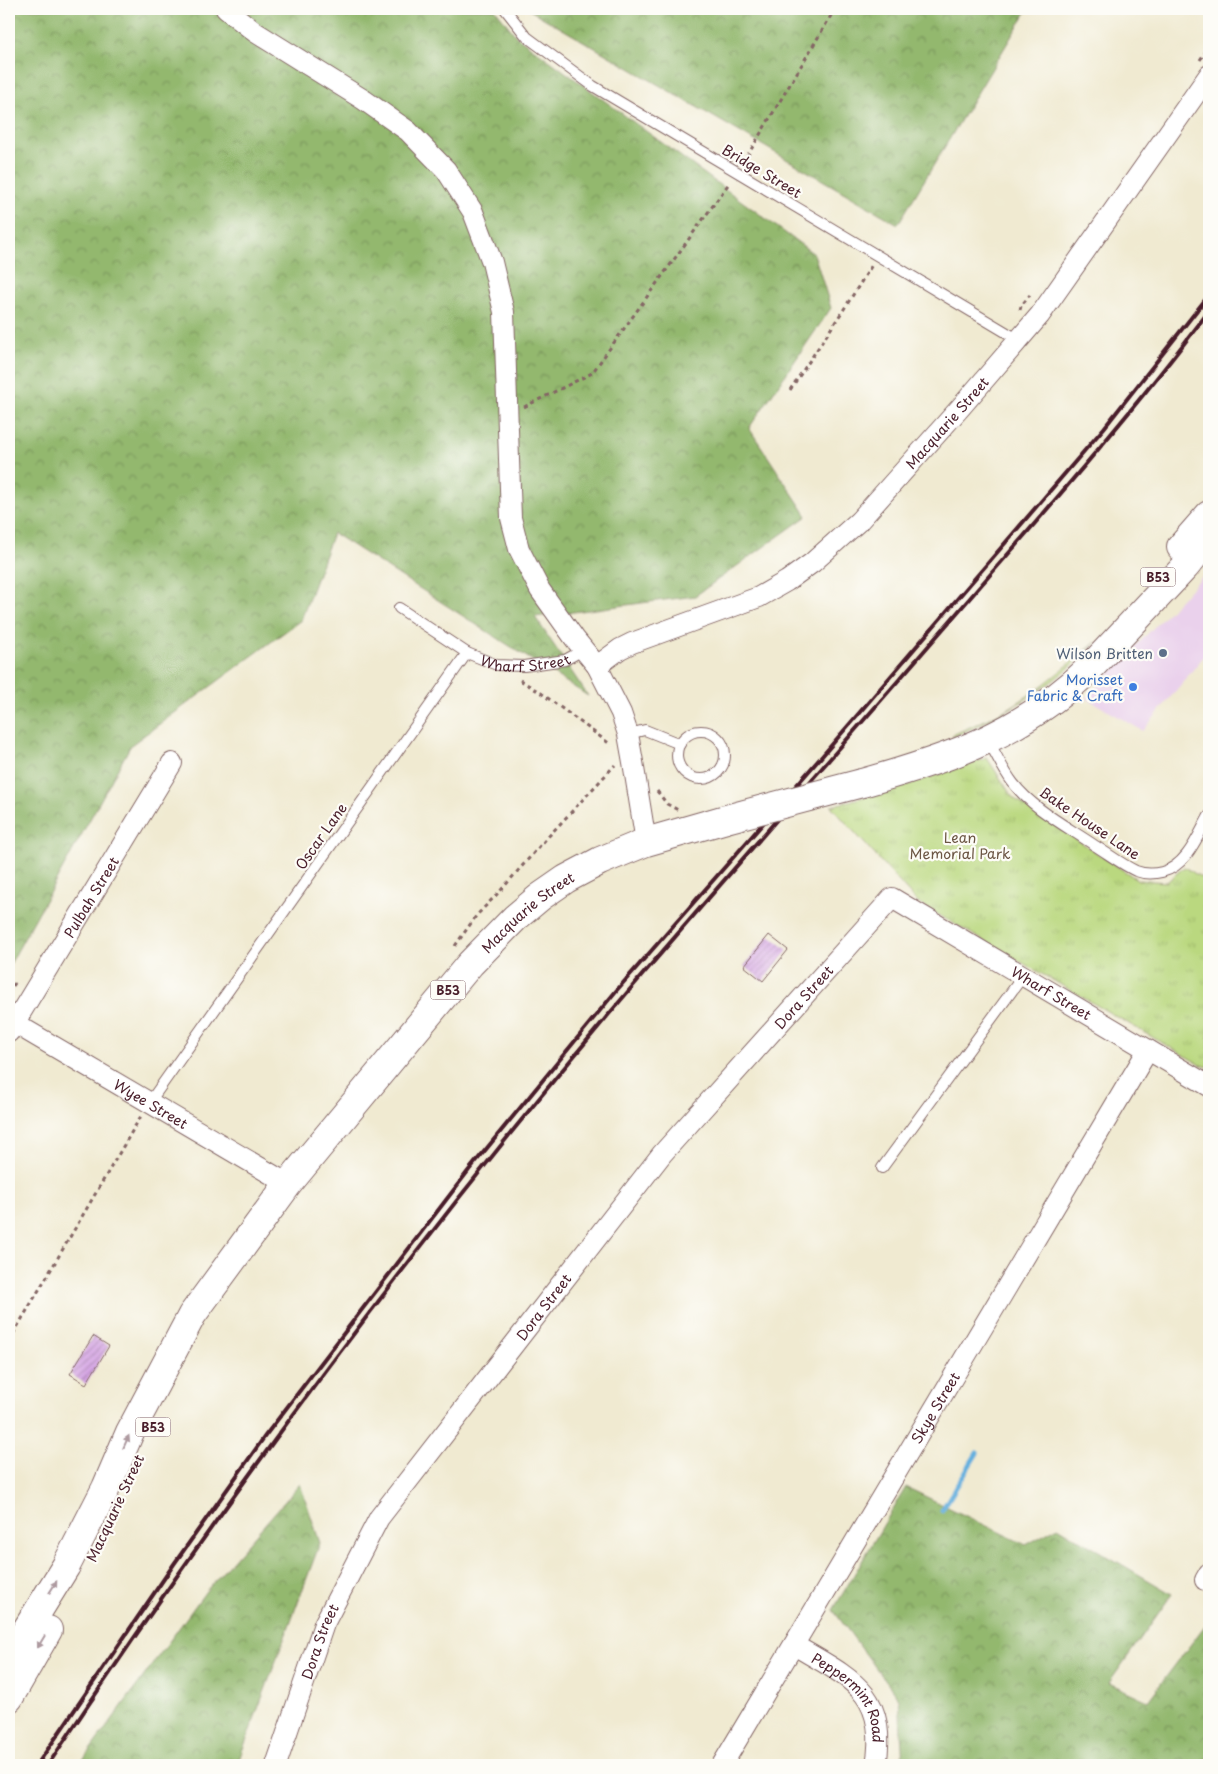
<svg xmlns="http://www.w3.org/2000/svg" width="1218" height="1774" viewBox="0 0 1218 1774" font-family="'Playpen Sans',sans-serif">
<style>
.built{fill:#ead1ec}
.grass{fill:url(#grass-tufts);stroke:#827c55}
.forest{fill:url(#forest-crowns);stroke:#6e6c4c}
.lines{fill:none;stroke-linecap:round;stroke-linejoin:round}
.stream{stroke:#66b0de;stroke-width:5}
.building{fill:url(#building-hatch)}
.lane-casing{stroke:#846665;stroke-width:12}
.street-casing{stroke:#846665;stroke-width:22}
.primary-casing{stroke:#846665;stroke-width:30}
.path{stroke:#846665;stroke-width:3;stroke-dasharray:4 4;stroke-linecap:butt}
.lane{stroke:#fff;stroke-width:10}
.street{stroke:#fff;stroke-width:20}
.primary{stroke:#fff;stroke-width:28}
.rail{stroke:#4a1f2b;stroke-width:4}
.primary-bridge-casing{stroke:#846665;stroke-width:30;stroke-linecap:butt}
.primary-bridge{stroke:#fff;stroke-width:28}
.oneway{fill:#ae9aa0}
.service-dot{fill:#5c6f8a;stroke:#fdfcf7;stroke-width:2}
.shop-dot{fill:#3f7fe0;stroke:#fdfcf7;stroke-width:2}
.labels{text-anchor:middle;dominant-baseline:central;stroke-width:4.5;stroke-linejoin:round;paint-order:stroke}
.shield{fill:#fdfcf7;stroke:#806168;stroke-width:1}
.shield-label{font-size:12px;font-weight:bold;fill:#4a1f2b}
.street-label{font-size:14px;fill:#4a1f2b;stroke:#fdfcf7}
.service-label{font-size:14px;fill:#4e5e75;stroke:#fdfcf7;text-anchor:end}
.shop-label{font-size:14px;fill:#366cbe;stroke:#fdfcf7;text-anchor:end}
.park-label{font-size:14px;fill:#6c5644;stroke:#fdfcf7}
</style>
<defs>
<pattern id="grass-tufts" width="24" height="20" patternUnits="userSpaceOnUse" patternTransform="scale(1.25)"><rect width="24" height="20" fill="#bad87f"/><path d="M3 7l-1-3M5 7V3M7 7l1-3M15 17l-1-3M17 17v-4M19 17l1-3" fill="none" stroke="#a1b96e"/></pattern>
<pattern id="forest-crowns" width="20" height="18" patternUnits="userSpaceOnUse" patternTransform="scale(1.25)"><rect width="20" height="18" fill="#93b86e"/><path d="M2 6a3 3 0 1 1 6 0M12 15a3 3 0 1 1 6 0" fill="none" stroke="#7a955b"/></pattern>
<pattern id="building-hatch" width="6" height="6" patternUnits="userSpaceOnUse" patternTransform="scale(1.25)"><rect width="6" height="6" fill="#d3a1e3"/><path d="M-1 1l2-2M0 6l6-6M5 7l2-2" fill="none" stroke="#ad83b8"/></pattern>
</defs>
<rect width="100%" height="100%" fill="#fdfcf7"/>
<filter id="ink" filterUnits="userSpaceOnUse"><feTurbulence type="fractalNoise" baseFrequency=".02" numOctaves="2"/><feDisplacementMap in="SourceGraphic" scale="10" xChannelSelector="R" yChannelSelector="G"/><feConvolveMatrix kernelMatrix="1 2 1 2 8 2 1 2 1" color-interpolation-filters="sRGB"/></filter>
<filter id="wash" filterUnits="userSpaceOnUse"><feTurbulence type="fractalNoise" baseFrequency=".0096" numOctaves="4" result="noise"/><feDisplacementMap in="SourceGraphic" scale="20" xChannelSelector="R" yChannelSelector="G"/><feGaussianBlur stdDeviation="1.12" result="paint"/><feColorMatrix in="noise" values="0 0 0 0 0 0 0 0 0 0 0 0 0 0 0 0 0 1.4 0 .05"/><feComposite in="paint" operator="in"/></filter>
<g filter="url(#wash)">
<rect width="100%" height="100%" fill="#f0ead1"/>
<path class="built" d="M1209,570V650L1143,731L1086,698Z"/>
<g class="grass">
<path d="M1096,642C1056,685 1007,713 953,737L952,735C971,726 991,718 1009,708C1040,689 1068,665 1096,642Z"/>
<path d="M987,758L1013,798L1138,880L1167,882L1184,867L1209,882V1067L1201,1065L918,903L831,806L911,784Z"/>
</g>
<g class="forest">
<path d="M9,9H495L516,36L814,254L831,308L749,428L807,516L695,596L535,617L588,696L333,533L301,620L131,745L9,966Z"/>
<path d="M528,9H1028L898,224Z"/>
<path d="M300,1484L320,1543L237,1765H79L206,1591Z"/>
<path d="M906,1487L1026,1545L1058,1527L1172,1594L1109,1683L1148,1701L1209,1620V1765H903L899,1699L833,1610Z"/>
</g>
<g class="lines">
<path class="stream" d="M942,1510L977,1453"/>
</g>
<g id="blocks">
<g class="building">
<path d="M769,935L788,950L763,981L744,966Z"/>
<path d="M93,1336L109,1346L86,1384L70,1374Z"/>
</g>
</g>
</g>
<g filter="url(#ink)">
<use href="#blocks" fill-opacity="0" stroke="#846665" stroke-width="1"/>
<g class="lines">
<defs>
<g id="lane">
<path d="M505,9L527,37L593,86L1019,340"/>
<path id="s1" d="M399,608L467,653L497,665L524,666L565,660L583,650"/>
<circle cx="701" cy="755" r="24"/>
<path d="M628,734L645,730L680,744"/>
<path d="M988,740C996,754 1003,770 1013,783C1033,809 1066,826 1094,845C1107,853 1121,864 1136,871C1144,874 1154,874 1162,872C1187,866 1198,835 1209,816"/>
<path d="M149,1103L467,653"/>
<path d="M882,1168L1023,976"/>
</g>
<g id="street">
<path d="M226,9L255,32L364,100L408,131L446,170L473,212L492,262L504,312L511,518L519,549L540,590L575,639L597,666L621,713L628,734L633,762L646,842"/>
<path id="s2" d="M597,666L620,649L632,643L759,597L787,581L812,563L859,521L960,408L1040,315L1209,75"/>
<path id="s3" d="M14,1023L288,1184"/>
<path id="s4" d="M9,1032L172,763"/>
<path d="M1205,1580L1209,1573"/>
<path id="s5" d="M794,1645C848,1677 889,1692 876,1765"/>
<path id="s6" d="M276,1765L324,1624L379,1518L662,1154L892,898L1209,1086"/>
<path id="s7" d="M722,1765L1148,1050"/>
</g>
<g id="primary">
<path d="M1181,547L1209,515"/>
<path d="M862,783C951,758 1022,734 1090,668L1185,567L1209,538"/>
<path id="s8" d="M9,1658L66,1566L106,1488L130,1432L192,1315L288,1184L470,964L515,918L540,897L566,879L600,861L646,842L726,819"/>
<path d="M9,1698L48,1630"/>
</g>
</defs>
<use href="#lane" class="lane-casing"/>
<use href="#street" class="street-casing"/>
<use href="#primary" class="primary-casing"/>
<g class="path">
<path d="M1200,60L1209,47"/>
<path d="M743,163L835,9"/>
<path d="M1020,310L1021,306L1030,295"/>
<path d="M790,390L844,309L872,265"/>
<path d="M524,407L592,373L730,182"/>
<path d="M520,680L541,693L610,744"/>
<path d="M657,791L667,804L678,810"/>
<path d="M455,946L476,916L502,889L546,839L615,765"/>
<path d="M9,993L14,984L17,986"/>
<path d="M9,1341L141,1116"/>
</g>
<use href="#lane" class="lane"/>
<use href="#street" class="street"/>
<use href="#primary" class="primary"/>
<g class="rail">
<path d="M37,1765L174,1564L265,1436L469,1170L616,991L823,755L1104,428L1209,295"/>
<path d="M48,1765C226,1497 418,1239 626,994C744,856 864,721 982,584C1060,495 1138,405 1209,311"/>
</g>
<defs>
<path id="primary-bridge" d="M726,819L862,783"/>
</defs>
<use href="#primary-bridge" class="primary-bridge-casing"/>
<use href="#primary-bridge" class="primary-bridge"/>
</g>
<defs><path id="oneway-solid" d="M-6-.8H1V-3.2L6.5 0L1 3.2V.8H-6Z" transform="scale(1.25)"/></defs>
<g class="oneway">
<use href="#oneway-solid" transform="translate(126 1442) rotate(-66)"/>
<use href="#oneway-solid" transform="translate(53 1587) rotate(-58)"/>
<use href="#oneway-solid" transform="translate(41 1642) rotate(121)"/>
</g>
</g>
<circle class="service-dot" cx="1163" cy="653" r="5"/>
<circle class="shop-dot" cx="1133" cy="687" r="5"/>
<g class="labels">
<g class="shield">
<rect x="1140.5" y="567.5" width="35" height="19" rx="4"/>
<rect x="430.5" y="980.5" width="35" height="19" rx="4"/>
<rect x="135.5" y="1417.5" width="35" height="19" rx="4"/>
</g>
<g class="shield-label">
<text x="1158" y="577">B53</text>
<text x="448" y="990">B53</text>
<text x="153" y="1427">B53</text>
</g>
<g class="street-label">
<text transform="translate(762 171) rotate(31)">Bridge Street</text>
<text stroke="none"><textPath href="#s2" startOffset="435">Macquarie Street</textPath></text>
<text stroke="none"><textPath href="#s1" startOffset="142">Wharf Street</textPath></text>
<text transform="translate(1090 823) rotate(34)">Bake House Lane</text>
<text transform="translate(321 836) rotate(-55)">Oscar Lane</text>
<text stroke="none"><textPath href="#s4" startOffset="158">Pulbah Street</textPath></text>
<text stroke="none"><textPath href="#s8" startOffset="915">Macquarie Street</textPath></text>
<text stroke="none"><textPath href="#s6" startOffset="1259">Wharf Street</textPath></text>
<text stroke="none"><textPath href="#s6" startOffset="941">Dora Street</textPath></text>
<text stroke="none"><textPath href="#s3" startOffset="159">Wyee Street</textPath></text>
<text stroke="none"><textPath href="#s6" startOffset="536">Dora Street</textPath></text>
<text stroke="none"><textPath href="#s7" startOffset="416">Skye Street</textPath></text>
<text transform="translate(115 1508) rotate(-65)">Macquarie Street</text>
<text stroke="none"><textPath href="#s6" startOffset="131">Dora Street</textPath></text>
<text stroke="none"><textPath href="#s5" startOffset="80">Peppermint Road</textPath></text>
</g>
<g class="service-label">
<text x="1153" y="653">Wilson Britten</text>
</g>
<g class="shop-label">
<text x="1123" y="679">Morisset<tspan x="1123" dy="16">Fabric &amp; Craft</tspan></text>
</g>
<g class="park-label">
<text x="960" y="837">Lean<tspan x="960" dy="16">Memorial Park</tspan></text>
</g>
</g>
<rect width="1218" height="1774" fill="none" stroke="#fdfcf7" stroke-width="30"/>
</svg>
